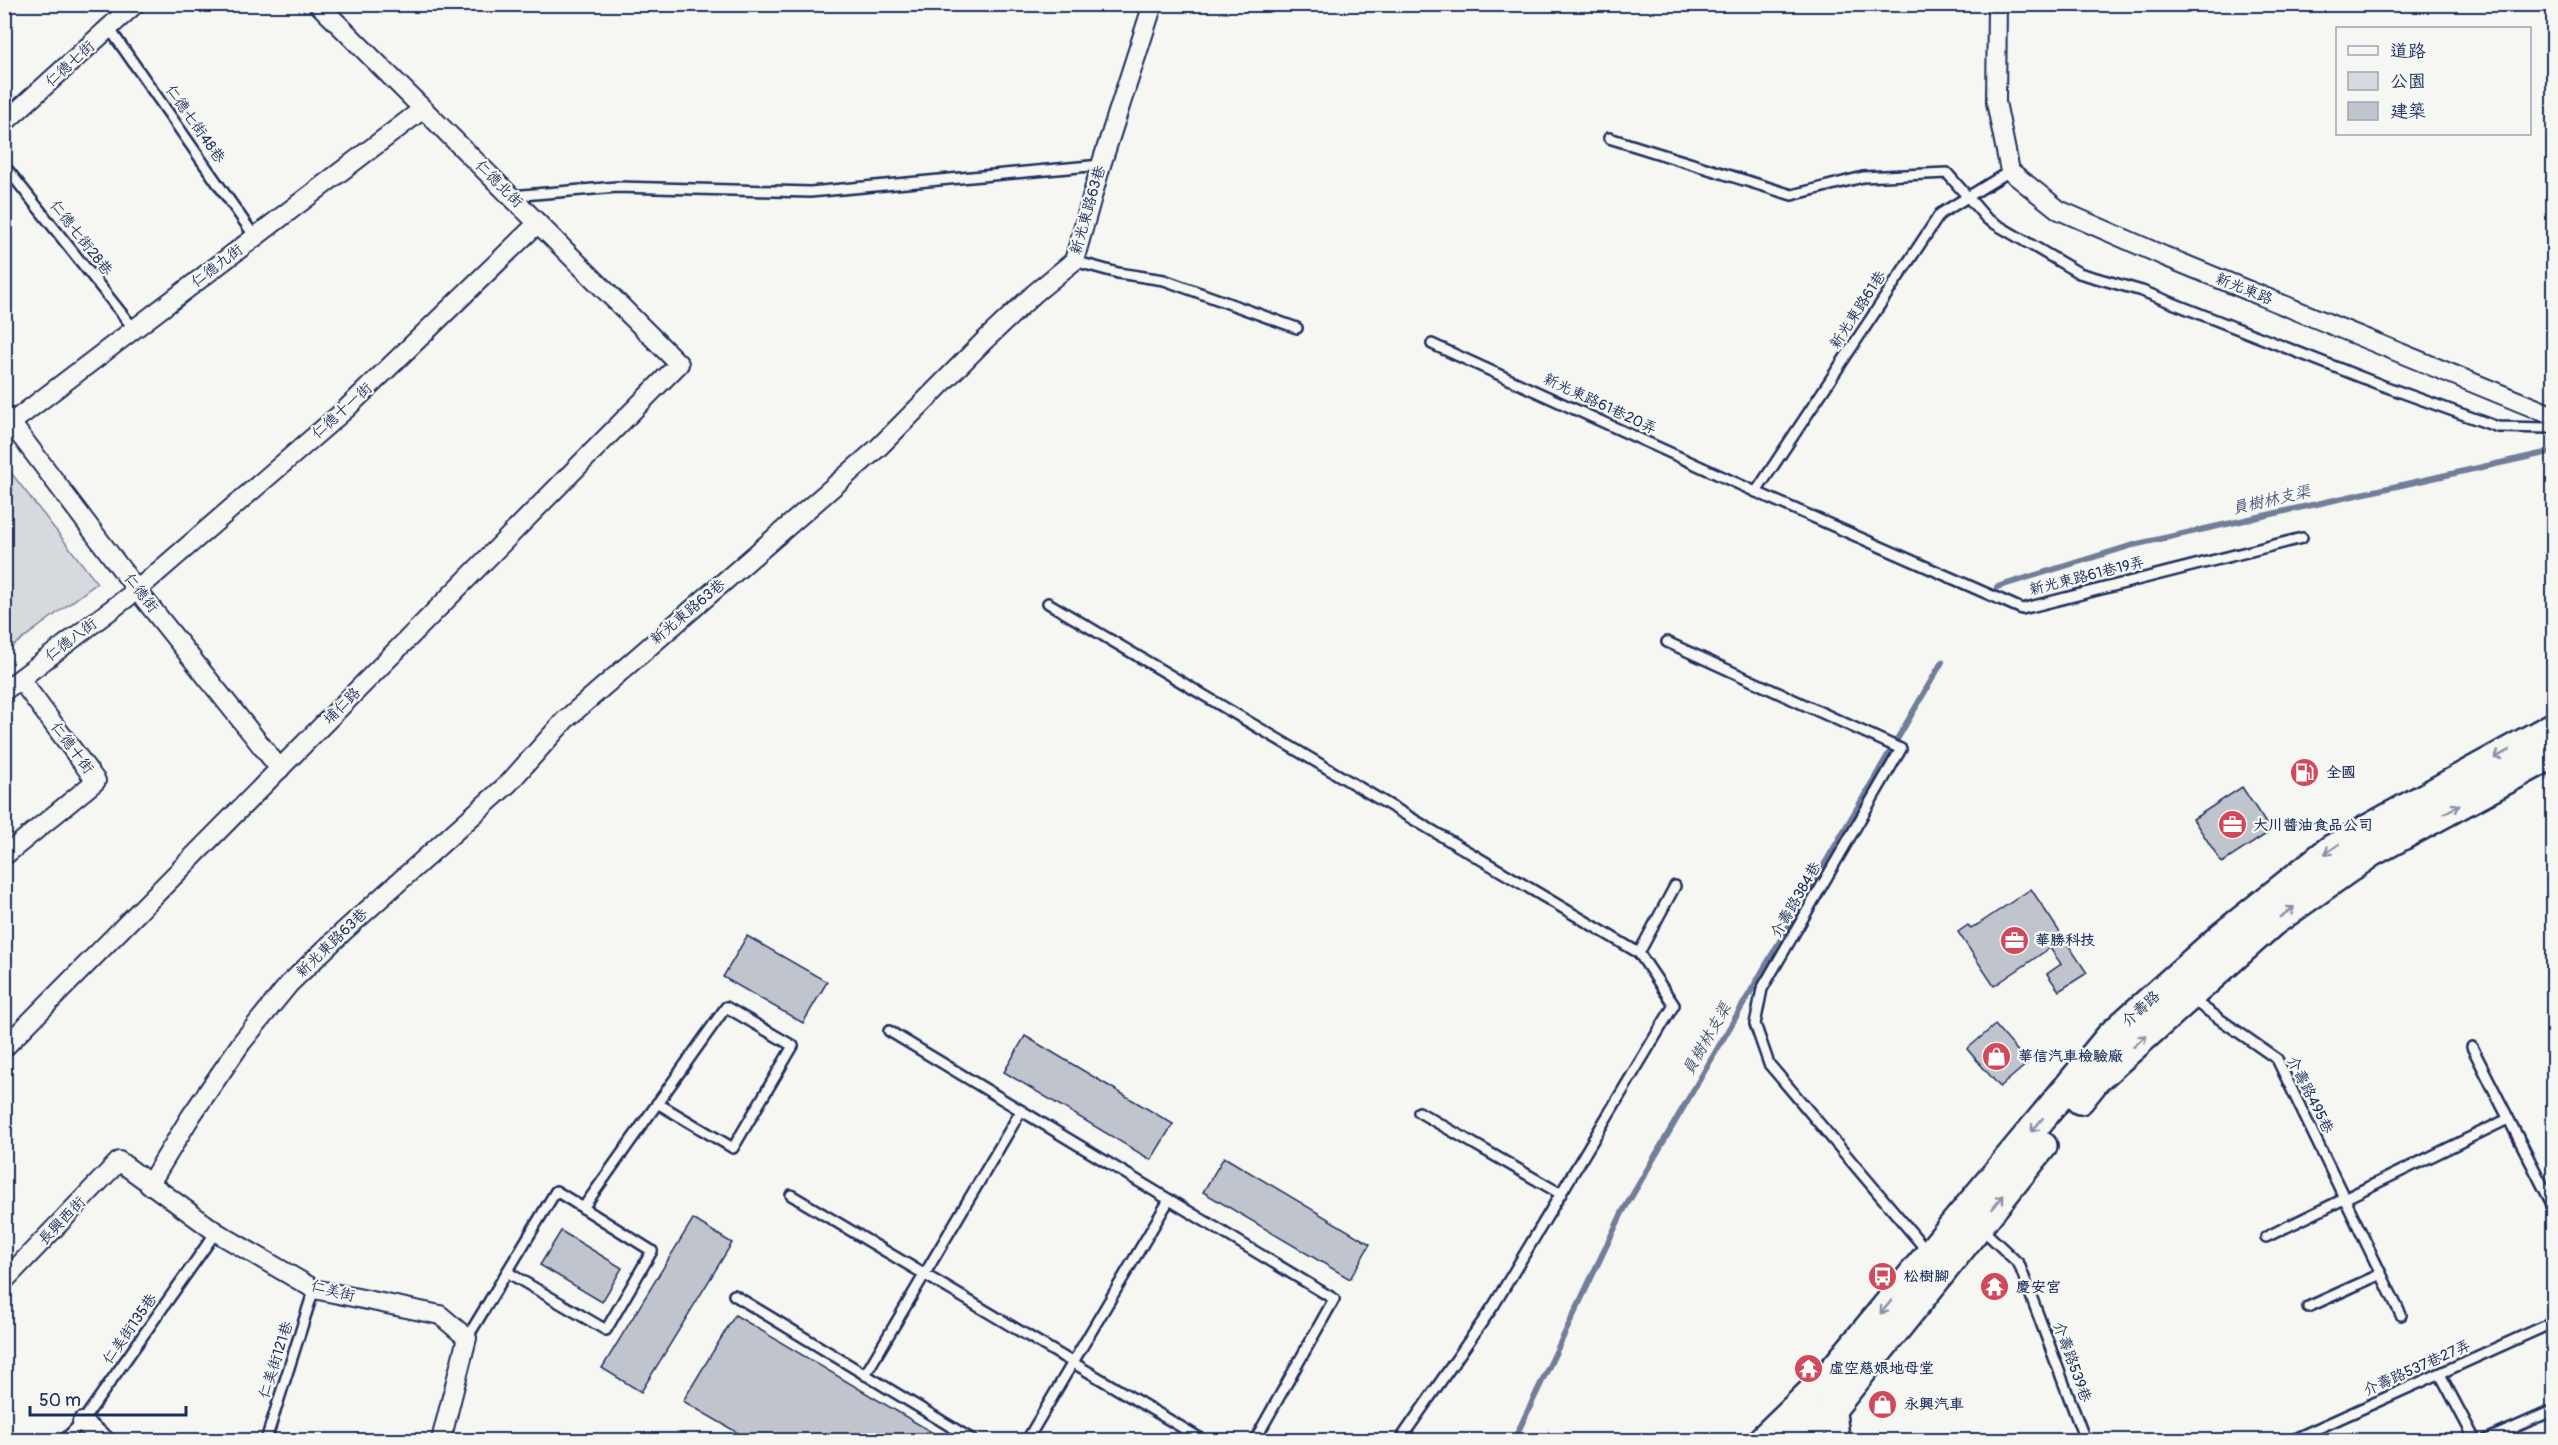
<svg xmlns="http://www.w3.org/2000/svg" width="2558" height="1445" viewBox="0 0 2558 1445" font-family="Pangolin,'LXGW WenKai TC',sans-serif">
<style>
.green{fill:#d6d9dd;stroke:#78849e;stroke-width:1.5}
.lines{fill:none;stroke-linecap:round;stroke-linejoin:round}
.stream{stroke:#717e99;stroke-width:6}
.building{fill:#c0c4cd;stroke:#1b2f5e;stroke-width:1.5}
.service-casing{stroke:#1b2f5e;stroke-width:14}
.minor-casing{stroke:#1b2f5e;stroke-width:22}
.tertiary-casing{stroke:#1b2f5e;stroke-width:27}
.primary-casing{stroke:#1b2f5e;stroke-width:32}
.service{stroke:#f6f6f2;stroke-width:9}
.minor{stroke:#f6f6f2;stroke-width:18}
.tertiary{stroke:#f6f6f2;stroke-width:22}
.primary{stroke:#f6f6f2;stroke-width:27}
.oneway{stroke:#8892a8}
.labels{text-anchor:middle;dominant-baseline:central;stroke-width:4.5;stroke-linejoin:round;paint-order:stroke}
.street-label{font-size:15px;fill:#1b2f5e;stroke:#f6f6f2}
.poi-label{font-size:15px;font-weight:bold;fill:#1b2f5e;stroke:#f6f6f2;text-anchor:start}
.water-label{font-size:16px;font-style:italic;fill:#46567b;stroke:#f6f6f2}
</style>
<rect width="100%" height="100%" fill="#f6f6f2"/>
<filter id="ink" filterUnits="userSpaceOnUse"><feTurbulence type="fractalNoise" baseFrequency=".0167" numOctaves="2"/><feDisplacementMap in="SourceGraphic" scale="12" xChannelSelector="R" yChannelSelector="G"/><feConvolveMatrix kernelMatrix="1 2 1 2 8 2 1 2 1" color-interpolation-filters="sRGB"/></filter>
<g filter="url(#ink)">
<path class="green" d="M5,465L97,583L5,652Z"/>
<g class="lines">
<g class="stream">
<path d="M1997,587L2133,545L2554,451"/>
<path d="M1514,1440L1622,1213L1942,662"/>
</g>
</g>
<g class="building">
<path d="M2242,787L2271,831L2222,863L2193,819Z"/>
<path d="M2031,889L2087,973L2059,991L2047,974L2061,964L2050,948L1994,986L1958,932L1968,925L1971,929Z"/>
<path d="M747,936L827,982L803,1023L723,977Z"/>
<path d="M1995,1025L2028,1063L2000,1087L1967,1049Z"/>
<path d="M1025,1036L1173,1124L1151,1160L1004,1072Z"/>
<path d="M1224,1157L1370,1244L1350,1279L1203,1192Z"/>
<path d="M693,1219L732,1243L641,1392L602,1368Z"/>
<path d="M561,1231L622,1268L602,1302L540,1265Z"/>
<path d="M735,1315L945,1440H750L683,1401Z"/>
</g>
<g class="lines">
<defs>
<g id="service">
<path d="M109,28L255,237"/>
<path d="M1609,138L1792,195L1863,177L1947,173L1987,219L2079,273L2142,291L2381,385L2498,427L2554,428"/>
<path d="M4,165L134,329"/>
<path d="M511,196L617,187L810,192L1101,165"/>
<path d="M1074,261L1118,273L1164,280L1297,328"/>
<path d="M1432,344L1756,492L2022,609L2302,538"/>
<path d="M1756,492L1940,214L2010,171"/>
<path d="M1048,603L1639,953"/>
<path d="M1667,642L1901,749L1762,989L1755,1024L1769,1064L1928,1252"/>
<path d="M2191,999L2277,1059L2401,1315"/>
<path d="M889,1031L1334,1299L1255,1440"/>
<path d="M2472,1047L2554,1208"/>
<path d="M1419,1112L1561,1194"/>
<path d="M791,1195L1203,1440"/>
<path d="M583,1208L726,1007L793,1046L733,1148L657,1103"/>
<path d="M1981,1228L2019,1264L2085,1440"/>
<path d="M2266,1237L2508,1119"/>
<path d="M734,1295L973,1440"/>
<path d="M2308,1307L2381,1274"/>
<path d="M467,1338L556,1191L652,1251L606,1330L507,1272"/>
<path d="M2440,1374L2475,1440"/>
<path d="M865,1375L1021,1111"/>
<path d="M64,1440L82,1422L216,1232"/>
<path d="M266,1440L314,1289"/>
<path d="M1027,1440L1169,1200"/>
<path d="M1400,1440L1494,1305L1674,1005L1639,953L1675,886"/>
<path d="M2292,1440L2554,1322"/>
<path d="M2486,1440L2554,1410"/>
</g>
<g id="minor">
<path d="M1997,4L1996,102L2010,171L2059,210L2164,256L2554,416"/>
<path d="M4,123L135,4"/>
<path d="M5,415L137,590L280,769"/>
<path d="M11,423L423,109"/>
<path d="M4,691L137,590L346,409L538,223"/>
<path d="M4,856L96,781L20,679"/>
<path d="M4,1048L679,364L318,4"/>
<path d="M149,1185L191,1116L242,1042L289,984L344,931L509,783L565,720L879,447L984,341L1035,293L1074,261L1101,165L1153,4"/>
<path d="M4,1281L119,1161L216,1232L314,1289L440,1315L467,1338L441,1440"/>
<path d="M82,1422L105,1440"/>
</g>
<path id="tertiary" d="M1832,1394L1838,1440"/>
<g id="primary">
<path d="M2080,1100L2096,1080L2272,923L2371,853L2554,754"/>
<path d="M1762,1440L1829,1375L2110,1036L2222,936L2331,849L2554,726"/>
<path d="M1799,1440L1834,1407L2043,1146"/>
</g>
</defs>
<use href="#service" class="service-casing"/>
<use href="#minor" class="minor-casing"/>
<use href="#tertiary" class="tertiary-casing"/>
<use href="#primary" class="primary-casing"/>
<use href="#service" class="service"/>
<use href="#minor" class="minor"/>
<use href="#tertiary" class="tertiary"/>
<use href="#primary" class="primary"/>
</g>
<defs><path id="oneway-shaft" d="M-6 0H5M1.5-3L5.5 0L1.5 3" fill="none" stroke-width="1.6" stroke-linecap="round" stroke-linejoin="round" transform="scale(1.5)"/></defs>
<g class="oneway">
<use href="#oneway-shaft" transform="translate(2502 754) rotate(151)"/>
<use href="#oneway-shaft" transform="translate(2452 809) rotate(-28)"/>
<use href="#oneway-shaft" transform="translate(2332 849) rotate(146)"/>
<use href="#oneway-shaft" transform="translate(2287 912) rotate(-35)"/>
<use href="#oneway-shaft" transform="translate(2140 1041) rotate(-42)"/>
<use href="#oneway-shaft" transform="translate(2037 1125) rotate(130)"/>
<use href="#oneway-shaft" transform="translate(1998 1202) rotate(-51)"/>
<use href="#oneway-shaft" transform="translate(1886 1307) rotate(130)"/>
</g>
</g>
<defs>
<symbol id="fuel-disc" viewBox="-11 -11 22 22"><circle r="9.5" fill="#d1495b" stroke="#f6f6f2"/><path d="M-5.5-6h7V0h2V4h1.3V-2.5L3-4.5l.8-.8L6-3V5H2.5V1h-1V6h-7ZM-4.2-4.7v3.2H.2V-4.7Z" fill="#fff"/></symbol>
<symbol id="office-disc" viewBox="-11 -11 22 22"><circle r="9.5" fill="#d1495b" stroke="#f6f6f2"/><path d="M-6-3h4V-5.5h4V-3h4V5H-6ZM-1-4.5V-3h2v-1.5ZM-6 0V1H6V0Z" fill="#fff"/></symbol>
<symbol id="shop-disc" viewBox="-11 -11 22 22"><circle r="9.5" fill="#d1495b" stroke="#f6f6f2"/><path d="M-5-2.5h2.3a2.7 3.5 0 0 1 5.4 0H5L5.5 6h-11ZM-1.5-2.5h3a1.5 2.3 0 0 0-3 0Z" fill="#fff"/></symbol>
<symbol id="bus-disc" viewBox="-11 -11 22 22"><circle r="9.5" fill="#d1495b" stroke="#f6f6f2"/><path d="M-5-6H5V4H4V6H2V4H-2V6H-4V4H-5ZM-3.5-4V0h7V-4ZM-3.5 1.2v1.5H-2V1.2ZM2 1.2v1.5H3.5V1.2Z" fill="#fff"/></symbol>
<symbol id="temple-disc" viewBox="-11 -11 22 22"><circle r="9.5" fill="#d1495b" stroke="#f6f6f2"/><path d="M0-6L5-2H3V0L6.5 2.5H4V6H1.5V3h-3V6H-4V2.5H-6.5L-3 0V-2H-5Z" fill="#fff"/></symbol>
</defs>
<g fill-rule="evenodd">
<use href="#fuel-disc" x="2288" y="756" width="33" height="33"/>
<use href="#office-disc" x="2216" y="808" width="33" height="33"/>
<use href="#office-disc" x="1998" y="924" width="33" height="33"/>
<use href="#shop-disc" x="1980" y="1040" width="33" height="33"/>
<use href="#bus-disc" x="1866" y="1260" width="33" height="33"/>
<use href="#temple-disc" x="1978" y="1270" width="33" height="33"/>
<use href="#temple-disc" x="1792" y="1352" width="33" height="33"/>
<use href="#shop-disc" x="1866" y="1388" width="33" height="33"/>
</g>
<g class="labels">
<g class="street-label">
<text transform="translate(70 64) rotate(-42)">仁德七街</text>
<text transform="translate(195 124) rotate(55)">仁德七街48巷</text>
<text transform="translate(499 184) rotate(45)">仁德北街</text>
<text transform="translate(1088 210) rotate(-74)">新光東路63巷</text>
<text transform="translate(81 238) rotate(52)">仁德七街28巷</text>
<text transform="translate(217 266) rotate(-37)">仁德九街</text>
<text transform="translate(2244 289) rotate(22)">新光東路</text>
<text transform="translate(1858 310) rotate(-57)">新光東路61巷</text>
<text transform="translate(1600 404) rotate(25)">新光東路61巷20弄</text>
<text transform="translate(342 411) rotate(-42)">仁德十一街</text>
<text transform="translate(2087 576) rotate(-14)">新光東路61巷19弄</text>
<text transform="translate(141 593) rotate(52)">仁德街</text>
<text transform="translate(688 612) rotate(-40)">新光東路63巷</text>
<text transform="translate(71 640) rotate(-37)">仁德八街</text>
<text transform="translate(342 706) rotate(-45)">埔仁路</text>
<text transform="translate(72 748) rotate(53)">仁德十街</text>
<text transform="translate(1796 900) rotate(-60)">介壽路384巷</text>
<text transform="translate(332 943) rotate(-44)">新光東路63巷</text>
<text transform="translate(2141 1009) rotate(-42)">介壽路</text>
<text transform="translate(2310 1095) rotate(63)">介壽路495巷</text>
<text transform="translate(62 1221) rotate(-46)">長興西街</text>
<text transform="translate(333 1291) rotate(15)">仁美街</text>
<text transform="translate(130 1329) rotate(-55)">仁美街135巷</text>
<text transform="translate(276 1360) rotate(-72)">仁美街121巷</text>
<text transform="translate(2072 1362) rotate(70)">介壽路539巷</text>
<text transform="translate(2417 1368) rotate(-24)">介壽路537巷27弄</text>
</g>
<g class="poi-label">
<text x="2326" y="772">全國</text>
<text x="2253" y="825">大川醬油食品公司</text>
<text x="2035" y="940">華勝科技</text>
<text x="2018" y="1056">華信汽車檢驗廠</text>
<text x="1904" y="1276">松樹腳</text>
<text x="2016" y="1287">慶安宮</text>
<text x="1829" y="1368">虛空慈娘地母堂</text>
<text x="1904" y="1404">永興汽車</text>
</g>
<g class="water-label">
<text transform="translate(2271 500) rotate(-13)">員樹林支渠</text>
<text transform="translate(1707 1039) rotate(-60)">員樹林支渠</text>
</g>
</g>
<rect width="2558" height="1445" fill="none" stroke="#f6f6f2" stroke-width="24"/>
<rect x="12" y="12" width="2534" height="1421" fill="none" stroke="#1b2f5e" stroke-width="2" filter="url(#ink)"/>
<rect x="2336" y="27" width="195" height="108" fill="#f6f6f2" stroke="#9ea6b7" stroke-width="1.5"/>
<rect x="2348" y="46" width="30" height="9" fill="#f6f6f2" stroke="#9ea6b7" stroke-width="1.5"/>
<text x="2390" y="57" font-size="18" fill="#1b2f5e">道路</text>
<rect x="2348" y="72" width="30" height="18" fill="#d6d9dd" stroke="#9ea6b7" stroke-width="1.5"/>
<text x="2390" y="87" font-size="18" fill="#1b2f5e">公園</text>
<rect x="2348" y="102" width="30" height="18" fill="#c0c4cd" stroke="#9ea6b7" stroke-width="1.5"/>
<text x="2390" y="117" font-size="18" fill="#1b2f5e">建築</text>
<path d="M30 1406v9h156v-9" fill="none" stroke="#1b2f5e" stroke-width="3"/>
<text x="39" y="1406" font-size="18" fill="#1b2f5e" stroke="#f6f6f2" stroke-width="4.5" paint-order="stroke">50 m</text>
</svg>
